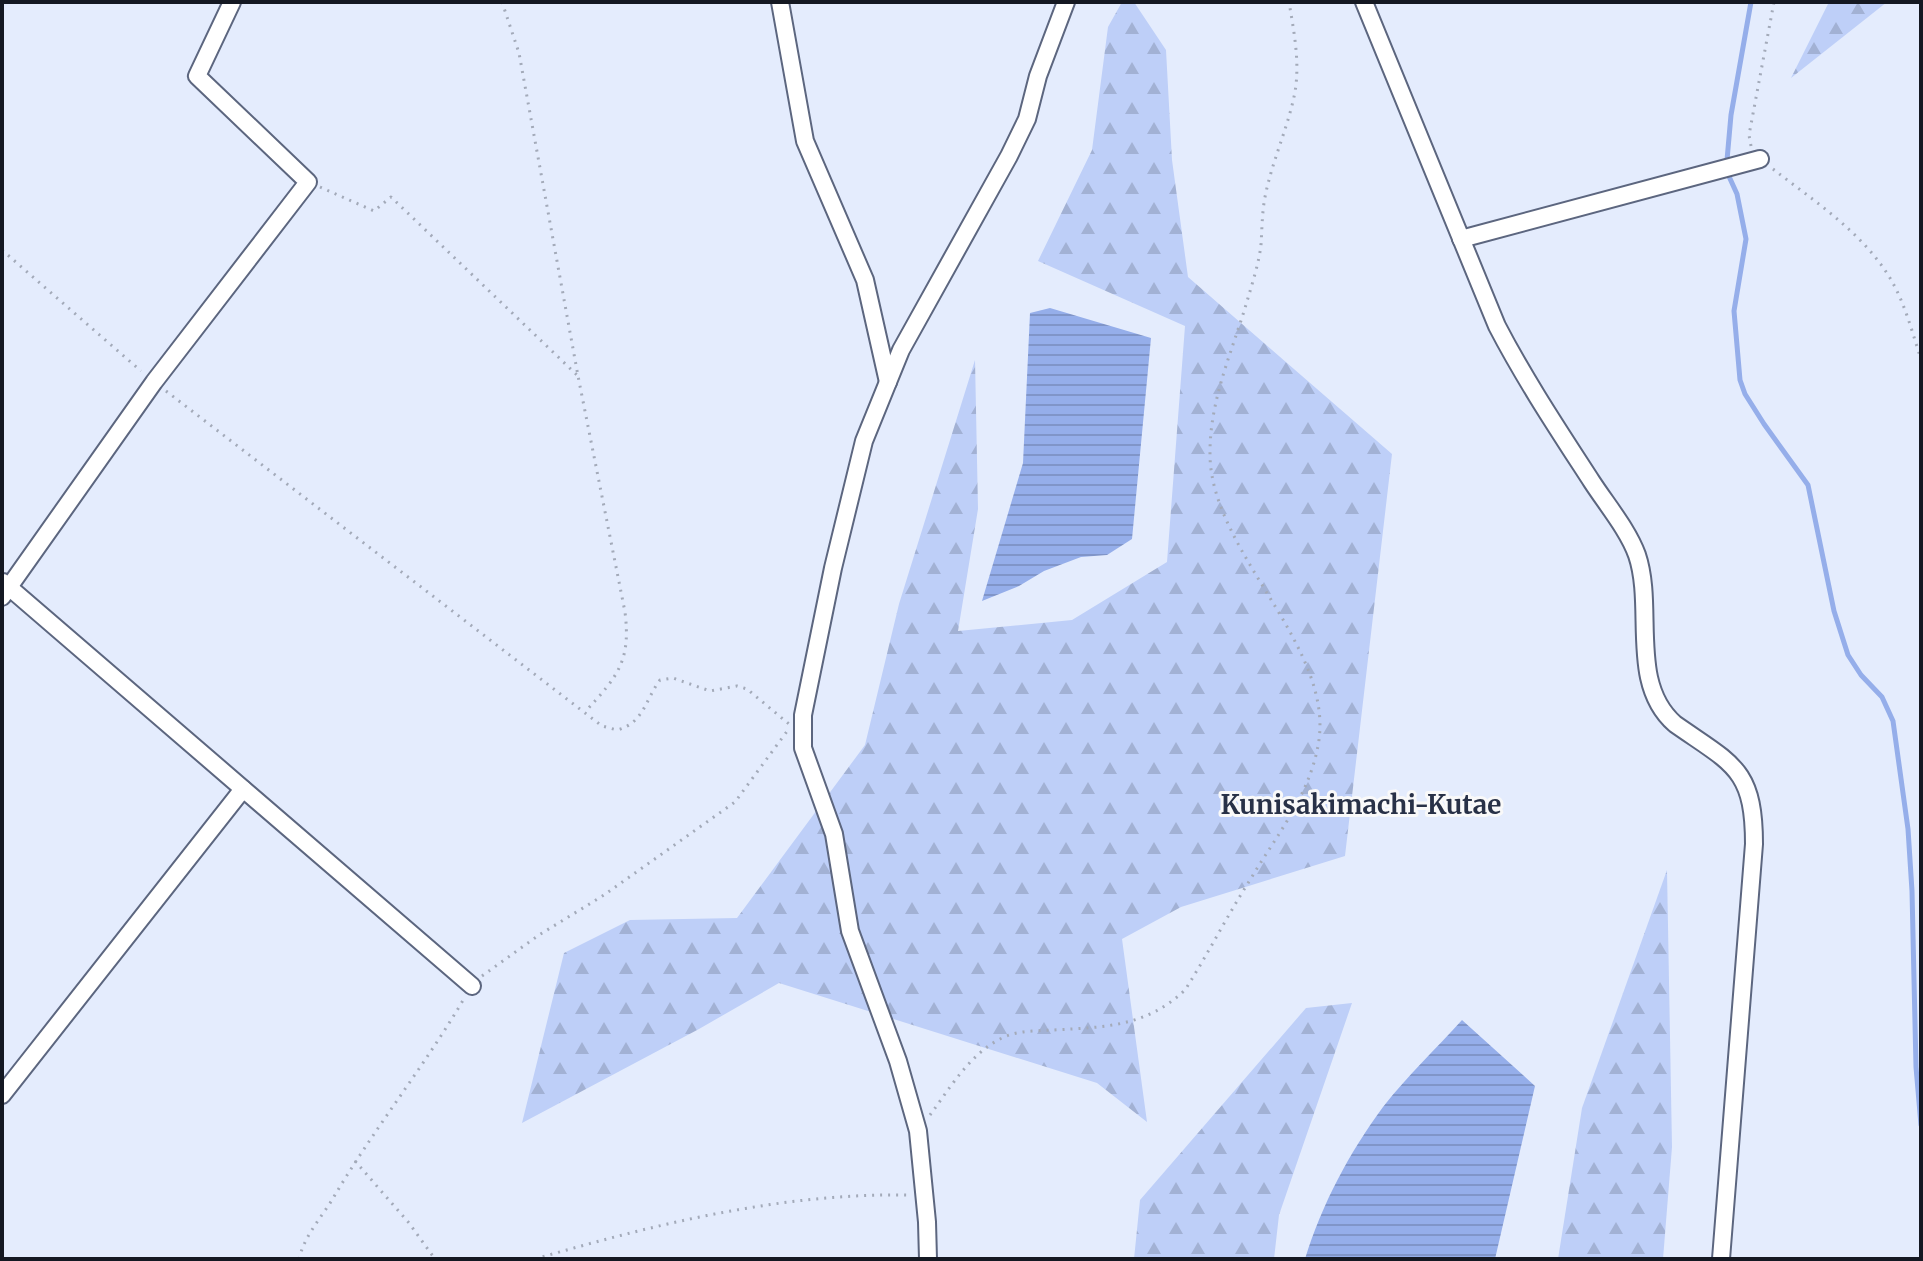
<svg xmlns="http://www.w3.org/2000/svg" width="1923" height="1261" viewBox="0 0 1923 1261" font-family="Merriweather,serif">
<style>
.forest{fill:url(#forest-firs)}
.water{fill:url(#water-rules)}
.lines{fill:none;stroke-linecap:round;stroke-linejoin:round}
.stream{stroke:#95aeea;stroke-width:5}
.minor-casing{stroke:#5c667f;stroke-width:20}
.path{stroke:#a3aab9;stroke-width:3;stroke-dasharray:2 6;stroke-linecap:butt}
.minor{stroke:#fff;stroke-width:16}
.labels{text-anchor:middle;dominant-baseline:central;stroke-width:6;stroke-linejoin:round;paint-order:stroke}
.quarter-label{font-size:26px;font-weight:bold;fill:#283147;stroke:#f9f9f9}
</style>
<defs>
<pattern id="forest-firs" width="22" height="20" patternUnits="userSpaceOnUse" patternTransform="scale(2)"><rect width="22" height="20" fill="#becff8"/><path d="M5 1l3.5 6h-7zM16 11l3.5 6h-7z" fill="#a2b1d4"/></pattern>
<pattern id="water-rules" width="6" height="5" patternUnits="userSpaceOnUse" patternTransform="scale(2)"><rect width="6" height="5" fill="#95aeea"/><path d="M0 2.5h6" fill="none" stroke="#8095c8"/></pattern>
</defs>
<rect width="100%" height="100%" fill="#e4ecfd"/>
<g class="forest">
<path d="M1122,2H1134L1166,50L1172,160L1188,277L1392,454L1345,856L1181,907L1122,939L1147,1122L1097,1083L779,983L699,1029L522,1123L564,953L630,920L737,918L865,745L899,604L975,360L978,509L958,631L1072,620L1167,562L1185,326L1038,261L1092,150L1108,27Z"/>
<path d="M1829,2H1887L1791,78Z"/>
<path d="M1667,870L1672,1147L1663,1259H1558L1582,1108Z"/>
<path d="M1352,1003L1279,1215L1274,1259H1134L1140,1200L1306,1008Z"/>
</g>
<g class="water">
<path d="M1050,308L1151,338L1132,539L1107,555L1081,557L1044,571L1019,586L982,601L1023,463L1030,313Z"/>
<path d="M1462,1020L1535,1086L1495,1259H1305C1322,1204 1349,1153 1383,1107C1407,1076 1436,1049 1462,1020Z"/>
</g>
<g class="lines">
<path class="stream" d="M1751,2L1731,115L1727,160V172L1737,194L1746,239L1734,311L1740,380L1745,394L1764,424L1808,485L1834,611L1848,655L1861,675L1882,697L1893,721L1908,829L1912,891L1916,1067L1921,1125"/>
<defs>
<g id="minor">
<path d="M780,2L805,141L865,280L888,382"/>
<path d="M1364,2L1497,326C1525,380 1559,431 1592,482C1607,505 1628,530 1637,555C1655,608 1628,683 1675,724C1732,764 1754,768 1754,844L1721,1259"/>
<path d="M1461,239L1760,159"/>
<path d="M3,582L472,986"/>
<path d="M2,597L154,382L308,182L197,76L232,2"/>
<path d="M2,1095L243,789"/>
<path d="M928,1259L927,1222L918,1131L898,1061L850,931L834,834L803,748V715L833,568L864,441L901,350L1009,156L1027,119L1038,76L1066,2"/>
</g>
</defs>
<use href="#minor" class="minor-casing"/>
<g class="path">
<path d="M502,2L519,53L578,376L625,612C631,661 618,676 585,712"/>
<path d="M1751,146L1749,135L1774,2"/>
<path d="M1773,169C1814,201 1862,232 1890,278C1905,303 1912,332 1921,359"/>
<path d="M320,187L374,211L391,197L578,376"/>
<path d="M2,250L141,371"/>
<path d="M166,391L602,726L617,730C644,723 645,700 660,680L673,678L710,691L737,686L747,689L789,724"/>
<path d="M482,976L539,935L604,895L735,802L788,730"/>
<path d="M930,1115C950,1088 969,1055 1000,1039C1017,1030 1036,1031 1054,1030C1105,1027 1146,1027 1185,990C1208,954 1227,916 1250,880C1276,836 1308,798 1318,746C1337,648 1212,554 1210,456C1209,400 1233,350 1248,298C1253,281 1259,262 1261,245C1262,229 1262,213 1265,197C1272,161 1288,128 1295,92C1300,62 1294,32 1289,2"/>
<path d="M355,1161L409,1223L435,1259"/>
<path d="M299,1259C304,1237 320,1219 332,1200C373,1130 424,1067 465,997"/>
<path d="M535,1259C656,1224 781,1193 908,1195"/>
</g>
<use href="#minor" class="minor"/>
</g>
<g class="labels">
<g class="quarter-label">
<text x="1361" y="804">Kunisakimachi-Kutae</text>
</g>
</g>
<rect width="1923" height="1261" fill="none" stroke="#141822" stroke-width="8"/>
</svg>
